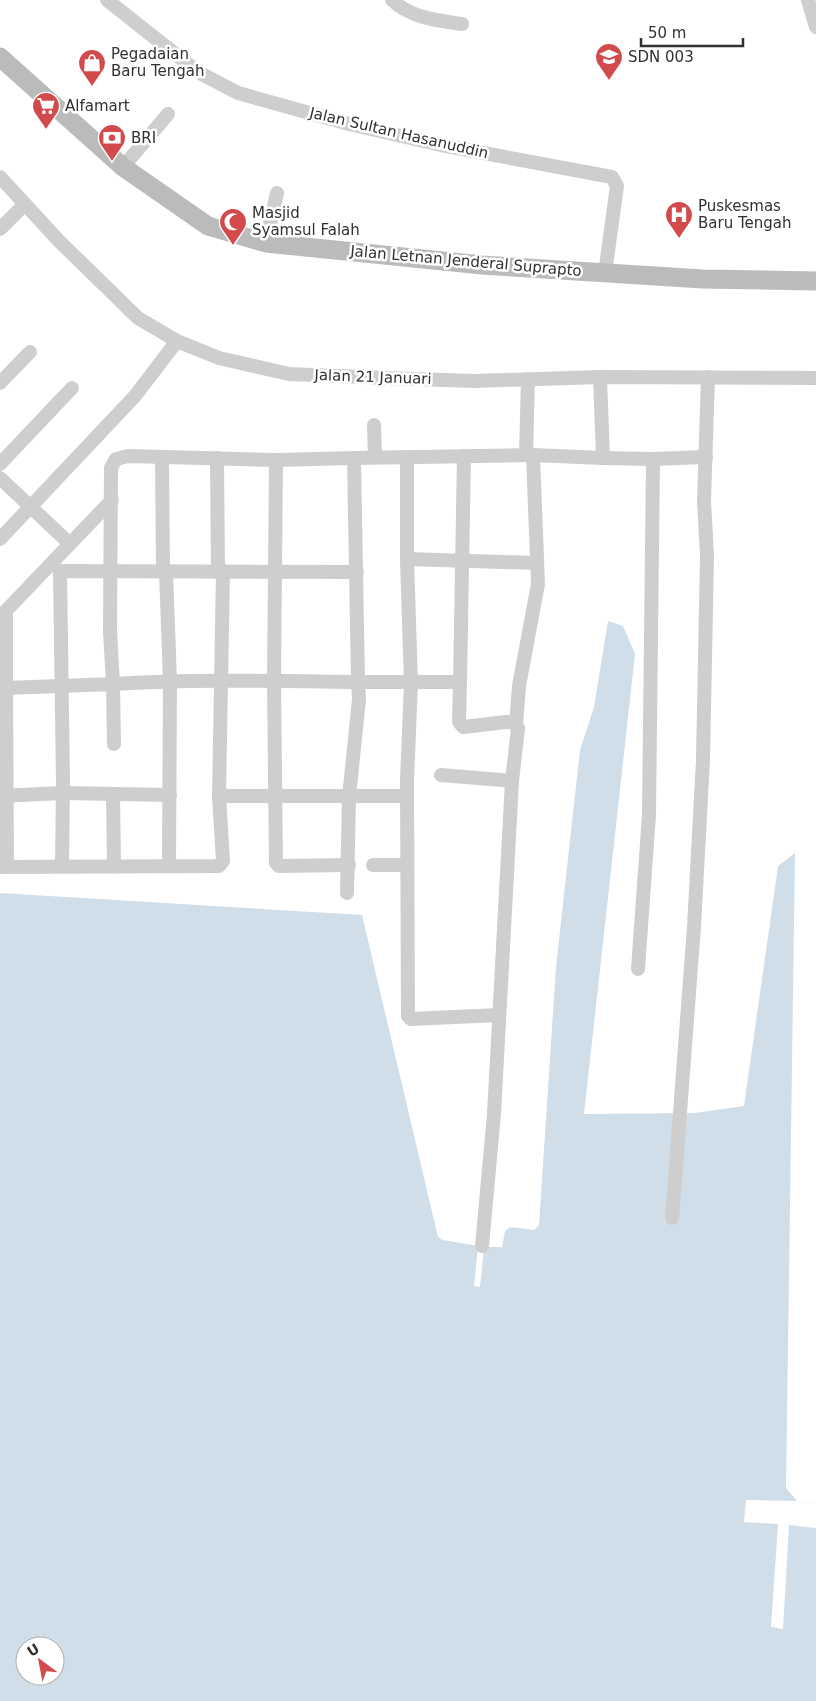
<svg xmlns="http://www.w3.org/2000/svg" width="816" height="1701" viewBox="0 0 816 1701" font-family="'DejaVu Sans',sans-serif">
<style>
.water{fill:#d0dee9;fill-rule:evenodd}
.pier{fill:#fff}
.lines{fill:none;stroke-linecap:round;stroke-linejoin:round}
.street{stroke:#cecece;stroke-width:14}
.secondary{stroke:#bbb;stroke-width:19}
.labels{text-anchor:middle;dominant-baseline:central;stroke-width:5;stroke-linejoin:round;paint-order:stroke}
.poi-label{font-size:15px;fill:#313131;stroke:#fff;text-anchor:start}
.street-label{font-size:15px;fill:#313131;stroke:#fff}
</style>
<rect width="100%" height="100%" fill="#fff"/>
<path class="water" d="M608,621L623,626L635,654L584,1114L695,1113L744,1106L778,866L795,853L786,1488L797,1501L816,1504V1701H0V893L362,915L438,1237L443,1240L484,1247H502L505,1231L510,1227L534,1230L539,1225L556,967L580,750L594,707ZM25,1646H55V1676H25Z"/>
<g class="pier">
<path d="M478,1246L484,1247L480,1287L474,1286Z"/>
<path d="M746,1500L797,1501L816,1504V1528L789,1525L783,1629L771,1627L778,1524L744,1522Z"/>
</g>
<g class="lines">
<g class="street">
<path d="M107,0L198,72L238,93L349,124L441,145L612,177L617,186L605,273"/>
<path d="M392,0C411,18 436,20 462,24"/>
<path d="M808,0L816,27"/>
<path d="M123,167L168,114"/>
<path d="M0,177L59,241L138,318L177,341L219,358L289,374L386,378L474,381L600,377L816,378"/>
<path d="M0,229L24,205"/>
<path d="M266,243L277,193"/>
<path d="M0,383L30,352"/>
<path d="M374,425L375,457"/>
<path d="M526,455L528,379"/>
<path d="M407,457V559"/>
<path d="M162,458L163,572"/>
<path d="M217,458L218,571"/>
<path d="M354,458L533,455"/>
<path d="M603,458L653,459"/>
<path d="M276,460L274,682L276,863L279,866L349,865"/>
<path d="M0,464L72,388"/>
<path d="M0,478L70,544"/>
<path d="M0,539L135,396L177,341"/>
<path d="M223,571L219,796H407"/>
<path d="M166,572L170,681L169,866"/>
<path d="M0,617L112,500"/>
<path d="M460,682L464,456"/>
<path d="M6,688V611"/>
<path d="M516,725L519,686L538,584L533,455L603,458L600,377"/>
<path d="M441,775L512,781"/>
<path d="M113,794L114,865"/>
<path d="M0,796L63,793L170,795"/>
<path d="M373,865H407"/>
<path d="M7,866L6,688L113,684L114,744"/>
<path d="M62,866L63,783L60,571L357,572"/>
<path d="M0,867L219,866L223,861L219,796"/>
<path d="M347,893L349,797L359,699L358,682L354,458L276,460L128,456L116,459L111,468L110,631L113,684C192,679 272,681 351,682H460L459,722L463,727L506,722H513L518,728L512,781L494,1114L482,1246"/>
<path d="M638,969L649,815L653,459L706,457"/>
<path d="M499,1015L411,1019L408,1016L407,780L411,683L407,559L537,563"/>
<path d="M672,1218L694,927L703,760L707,555L704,501L708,377"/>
</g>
<path class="secondary" d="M0,57L123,167L208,226L266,243L482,265L703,279L816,281"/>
</g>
<defs>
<symbol id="school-pin" viewBox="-11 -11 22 30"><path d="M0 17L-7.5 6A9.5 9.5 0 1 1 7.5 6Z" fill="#d24a4b" stroke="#fff"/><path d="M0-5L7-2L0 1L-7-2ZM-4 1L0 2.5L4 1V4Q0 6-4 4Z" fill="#fff"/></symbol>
<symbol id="shop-pin" viewBox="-11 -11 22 30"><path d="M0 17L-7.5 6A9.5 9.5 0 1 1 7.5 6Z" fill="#d24a4b" stroke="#fff"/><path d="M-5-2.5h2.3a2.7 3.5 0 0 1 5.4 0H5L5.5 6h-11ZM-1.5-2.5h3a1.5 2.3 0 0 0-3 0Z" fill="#fff"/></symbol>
<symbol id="supermarket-pin" viewBox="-11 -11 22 30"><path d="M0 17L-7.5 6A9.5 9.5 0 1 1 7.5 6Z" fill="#d24a4b" stroke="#fff"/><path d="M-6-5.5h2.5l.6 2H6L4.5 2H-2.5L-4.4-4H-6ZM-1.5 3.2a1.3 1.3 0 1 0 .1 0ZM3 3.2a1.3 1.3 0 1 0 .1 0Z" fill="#fff"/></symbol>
<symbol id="bank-pin" viewBox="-11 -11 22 30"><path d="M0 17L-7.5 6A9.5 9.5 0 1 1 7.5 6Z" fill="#d24a4b" stroke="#fff"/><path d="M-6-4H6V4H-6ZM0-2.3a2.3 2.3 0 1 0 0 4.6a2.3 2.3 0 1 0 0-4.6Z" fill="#fff"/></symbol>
<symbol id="hospital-pin" viewBox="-11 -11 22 30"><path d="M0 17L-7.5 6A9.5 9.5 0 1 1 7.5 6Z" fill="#d24a4b" stroke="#fff"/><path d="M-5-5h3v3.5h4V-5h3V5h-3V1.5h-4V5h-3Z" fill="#fff"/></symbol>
<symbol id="mosque-pin" viewBox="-11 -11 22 30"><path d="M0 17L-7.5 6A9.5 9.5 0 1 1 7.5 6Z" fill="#d24a4b" stroke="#fff"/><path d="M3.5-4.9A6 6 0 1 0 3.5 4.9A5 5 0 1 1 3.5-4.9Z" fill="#fff"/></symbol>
</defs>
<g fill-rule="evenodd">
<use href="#school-pin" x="593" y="41" width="32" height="43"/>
<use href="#shop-pin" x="76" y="47" width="32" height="43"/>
<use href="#supermarket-pin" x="30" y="90" width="32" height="43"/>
<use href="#bank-pin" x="96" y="122" width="32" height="43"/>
<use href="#hospital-pin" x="663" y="199" width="32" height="43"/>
<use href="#mosque-pin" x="217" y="206" width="32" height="43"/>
</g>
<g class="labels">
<g class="poi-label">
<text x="111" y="54">Pegadaian<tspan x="111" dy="17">Baru Tengah</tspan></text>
<text x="628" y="57">SDN 003</text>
<text x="65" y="106">Alfamart</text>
<text x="131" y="138">BRI</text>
<text x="698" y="206">Puskesmas<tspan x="698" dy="17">Baru Tengah</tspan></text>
<text x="252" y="213">Masjid<tspan x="252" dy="17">Syamsul Falah</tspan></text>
</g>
<g class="street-label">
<text transform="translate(399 133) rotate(13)">Jalan Sultan Hasanuddin</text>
<text transform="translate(466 261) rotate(5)">Jalan Letnan Jenderal Suprapto</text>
<text transform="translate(373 377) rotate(2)">Jalan 21 Januari</text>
</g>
</g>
<g transform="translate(40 1661) rotate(328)"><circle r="24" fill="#ffffff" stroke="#adadad"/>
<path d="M0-4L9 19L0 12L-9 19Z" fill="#d24a4b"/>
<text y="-8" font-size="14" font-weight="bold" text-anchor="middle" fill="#313131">U</text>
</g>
<path d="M641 38v8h102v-8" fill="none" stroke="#313131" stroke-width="2.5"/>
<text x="648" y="38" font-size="15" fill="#313131" stroke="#ffffff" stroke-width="4" paint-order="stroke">50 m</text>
</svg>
